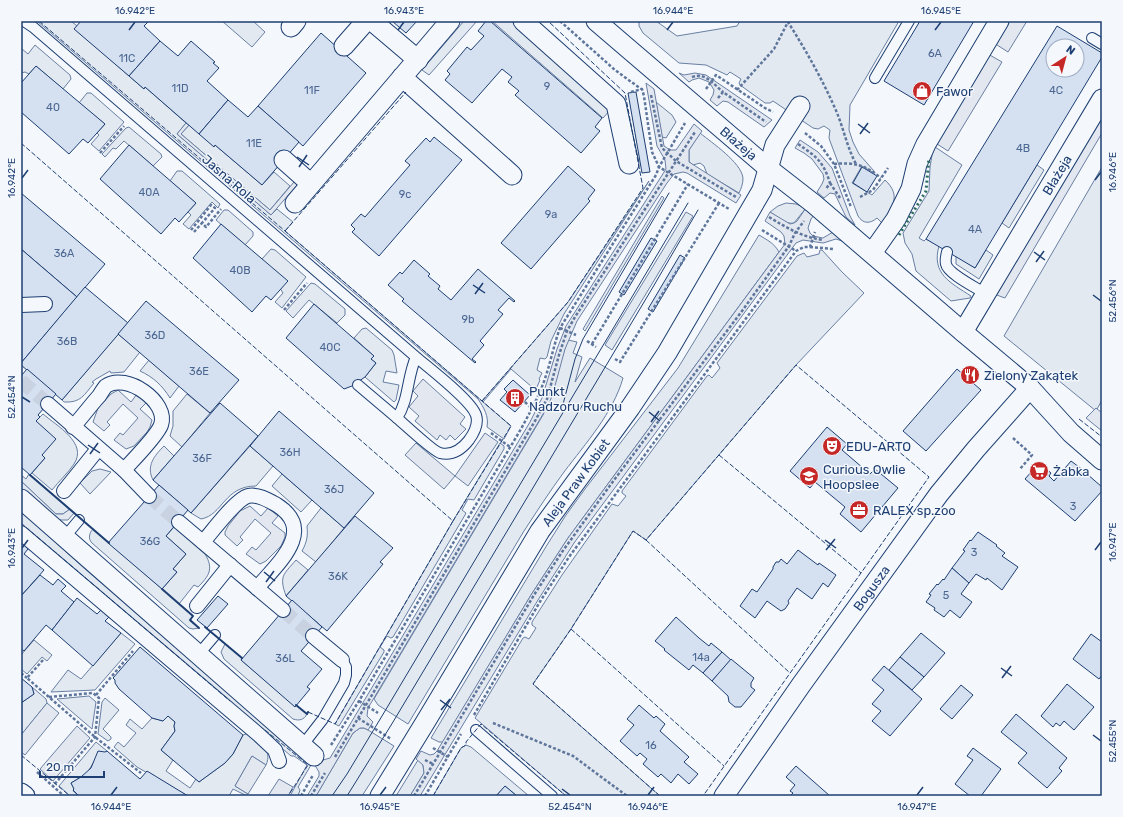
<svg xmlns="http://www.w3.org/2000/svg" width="1123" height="817" viewBox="0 0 1123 817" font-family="Rubik,sans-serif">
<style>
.green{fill:#e3e9f0;stroke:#687fa3}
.parking{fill:#e3e8f0;stroke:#687fa3}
.building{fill:#d5e0f0;stroke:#1d3f73;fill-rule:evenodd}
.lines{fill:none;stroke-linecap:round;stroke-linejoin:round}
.pedestrian-tunnel{stroke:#c9d2e0;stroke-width:14;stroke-dasharray:14 7;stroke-linecap:butt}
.service-casing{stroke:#1d3f73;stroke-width:12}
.pedestrian-casing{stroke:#1d3f73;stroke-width:16}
.minor-casing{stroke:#1d3f73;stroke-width:21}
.path{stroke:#5e769c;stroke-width:2.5;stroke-dasharray:3 2;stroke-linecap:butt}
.service{stroke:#f4f7fb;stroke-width:10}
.pedestrian{stroke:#f4f7fb;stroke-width:14}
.minor{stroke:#f4f7fb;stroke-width:19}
.tram{stroke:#1d3f73;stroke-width:1}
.hedge{stroke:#2c6c60;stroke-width:3;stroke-dasharray:2 3;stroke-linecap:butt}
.fence{stroke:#1d3f73;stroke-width:1;stroke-dasharray:5 2;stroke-linecap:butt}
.wall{stroke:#1d3f73;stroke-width:2}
.ticks{fill:none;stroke:#1d3f73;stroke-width:1.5}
.labels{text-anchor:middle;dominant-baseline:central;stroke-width:3;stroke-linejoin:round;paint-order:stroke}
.number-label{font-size:11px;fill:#4b6792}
.poi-label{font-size:13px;fill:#1d3f73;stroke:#f4f7fb;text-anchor:start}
.street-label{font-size:13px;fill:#1d3f73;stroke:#f4f7fb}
.neatline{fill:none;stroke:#1d3f73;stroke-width:1.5}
.ticks-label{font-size:10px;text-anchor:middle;fill:#1d3f73}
</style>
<rect width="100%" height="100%" fill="#f4f7fb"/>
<g class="green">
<path d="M37,21H71L77,26L75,29L144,89L145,87L186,123L177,134L271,215L277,209L293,222L285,231L482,401L568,302L649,181L564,314L551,341L547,357L545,359L540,358L537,370L542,373L539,379L540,380L537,387H532L511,369L483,402L511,426L504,439L487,427C489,416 484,408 478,399Z"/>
<path d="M222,21H253L265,32L252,47Z"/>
<path d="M464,21H477L429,75L422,70Z"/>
<path d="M492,21H511L606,103L611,109L603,118Z"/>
<path d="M639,21H656L677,36L737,26L740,21H899L850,105L849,130L853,142L859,154L874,171V173L862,166L852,183L872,195L885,180C902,196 892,207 882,223L877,218C870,224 863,224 858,216L830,141L829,138L830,130L824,126L818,129L813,128L773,101L770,103H765L740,85L739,83L741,79L730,72L727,75L706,65L679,63L643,33L639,26Z"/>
<path d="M35,45L70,75L71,79L63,89L36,66L29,74L25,72L21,73V50L22,49L28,54Z"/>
<path d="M87,93H91L124,122L99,151L91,144L99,135L97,133L105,124L79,103Z"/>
<path d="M656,102L672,115L676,122L666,138L662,137Z"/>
<path d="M189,125L214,146L215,145L262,185L274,172L290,186L270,210L181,134Z"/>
<path d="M129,127L161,154L162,157L153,166L124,141L116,149L113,148L105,157L102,154L126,128Z"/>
<path d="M700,133C712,143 741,162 743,178C743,184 741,189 739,193L707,174L704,166L700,163L693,165L689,162V150Z"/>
<path d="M935,147L962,165L919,238L924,241L926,239L939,246C931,274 951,283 971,296L970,298L951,301L916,271L912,254L905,243L903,233L929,191L930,167L932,155Z"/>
<path d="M1037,165L1044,170L1009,228L1002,223Z"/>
<path d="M1102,167V400L1096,411L1004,336Z"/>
<path d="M177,171H182L220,204L218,208L212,202L189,229L183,224L191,215L188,212L196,203L170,181Z"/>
<path d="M662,196L664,198L585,331L583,329Z"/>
<path d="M786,203L796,204L806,208L794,223C786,225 777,216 770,212L778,206Z"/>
<path d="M224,210H228L253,232V236L245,245L216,220Z"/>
<path d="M686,212L693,216L612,350L605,345Z"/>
<path d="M759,235C767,240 774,243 779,252L568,538L531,595L443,742H439L431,738L547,545L566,515L585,489L678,368Z"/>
<path d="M271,249L275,250L306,277L282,308L275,302L283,293L262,259Z"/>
<path d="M820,250H822L842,272L864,293L796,365L646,540L633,531L571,629L533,684L660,796H566L475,718L523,638L525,637L529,639L536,628L532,625V622L562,575L612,504L618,506L626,496L622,493V491L707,376L709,375L712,378L720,368L717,363L797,256L804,253L807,257L819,254Z"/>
<path d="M986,250L993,255L979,279L956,264V256L975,268Z"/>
<path d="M311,283L315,284L345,309V315L337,323L309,300L293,318L286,311Z"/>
<path d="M366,328L392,350L394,355L397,373L386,371L383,382L399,385L396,400L394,402L365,377L376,363L371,359L374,356L354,338L362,329Z"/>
<path d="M118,334L140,352L124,372L111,373L110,371L96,379L92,382L94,383C84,395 81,403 64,402L62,400Z"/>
<path d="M568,340L577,342L573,353L582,357L575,382L590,358L623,378C613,413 586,443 564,472C550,491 537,511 524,531L408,724L378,705L374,699L543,415C555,391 558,365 568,340Z"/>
<path d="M149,360L179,386L170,398C162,385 153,377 140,371Z"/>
<path d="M187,394L210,413L182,447L170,436L173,426V411Z"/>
<path d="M43,414C57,426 88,443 74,464C68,473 59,481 52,490L32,473L45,458L42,455L36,421Z"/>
<path d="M500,443L504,446V449L474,500L468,499L462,510L466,513L465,515L393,637L391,638L387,636L380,647L384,650V652L339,726L335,724L453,521Z"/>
<path d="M164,446L174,456L153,480C146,466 154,456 164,446Z"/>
<path d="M250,446L273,466L256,486C224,486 223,515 201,519L191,513Z"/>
<path d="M100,469L111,472L90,494L80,483L92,471Z"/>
<path d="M29,474L70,509L63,514H56L21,481V475L26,479Z"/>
<path d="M282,474L312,500L301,512L272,486Z"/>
<path d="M321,508L344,528L316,562L302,551C307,542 308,536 307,526Z"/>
<path d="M21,511L85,569L311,765L298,787L300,790L298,796H290L307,765L294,756H291L21,525Z"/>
<path d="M174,527L205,554C214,569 209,576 198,587L194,585L179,604L193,616L190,621L199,628L193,629L189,628L92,543C88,539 89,533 93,529L162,589L177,572L173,569L186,554L166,536Z"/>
<path d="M296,560L308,570L286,596C279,576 283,575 296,560Z"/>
<path d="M121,633L135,644L95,690L51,692L68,670L81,679Z"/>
<path d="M34,640L52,655L47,661L42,657L27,674L21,669V655Z"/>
<path d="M225,644L242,658L241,660L295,706L296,705L307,714C304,720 299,721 293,719L224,659L221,652Z"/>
<path d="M32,687L46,699L47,703L21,735V703L34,694Z"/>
<path d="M89,696L96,702L92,729L57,699Z"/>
<path d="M105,698L119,710L103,729L111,737V739L108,741L98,734L102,702Z"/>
<path d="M168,716L175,722L174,726L175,731L161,750L173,760L166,771L190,788L196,779L199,782L225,763L233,754L243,735L249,733C259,741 273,750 266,765L252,756L235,786L248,794L247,796L233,789L229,796H188L137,767L114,747L118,742L124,747L136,733L126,725L130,719L142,729L152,718L163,721Z"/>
<path d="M360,728H364L368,730L394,746L362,796H316L353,733Z"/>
<path d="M96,742L107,751L95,760L87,773L71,783L74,789L73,791L79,796H70L59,786Z"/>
<path d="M466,745L471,747L529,796H517L505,786L496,796H433L461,748Z"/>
<path d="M418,760L423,765L424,773L410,796H396Z"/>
</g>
<g class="parking">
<path d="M1007,21H1027L1008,52L994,43Z"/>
<path d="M988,54L1002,62L948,151L934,142Z"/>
<path d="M679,73L684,75L695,73L706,75L772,120L764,127L728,102L723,101L717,106L710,100L713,95L714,90L709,82L699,78L692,80L689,82Z"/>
<path d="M646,83L654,89L664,146L670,150H676L694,124L702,131L689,150V162L741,195L736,203L687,173L683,172L674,174L667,183L577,321L565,349L553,393L549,404L368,708L367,716L373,722L368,730L364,728H360L353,733L316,796H307L319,776V772L313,762L319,759L323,760L330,758L530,422L542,398L557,349L566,326L666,169L665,160L657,146Z"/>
<path d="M1102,112V133L1005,298L994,294Z"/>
<path d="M186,123L189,125L181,134L270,210L294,182L297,185L271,215L177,134Z"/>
<path d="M800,140L818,152L832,168L850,216L855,225L846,217L835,194L830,193L824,198L817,192L822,184L824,179L823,174L812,159L804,153L795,148Z"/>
<path d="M806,208L814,215L811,219L808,228L810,233L813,236L823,238L833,232L845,242L836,239L823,243L803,240L796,243L574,543L538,600L420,796H410L424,773L423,765L416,759L421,751L430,755L434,754L437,751L531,595L568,538L785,244L784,236L781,232L765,221L770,212L790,224L794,223L797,221Z"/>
<path d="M423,379L465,417L460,424L466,429L455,440L450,435L446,440L440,435L437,440L415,421L419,416L409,407L418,396L413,391Z"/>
<path d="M118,390L131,402L137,394L146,403L140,409L152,420L150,427L147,432L134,446L126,449L114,440L120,433L123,435L138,418L123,404L107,422L110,425L104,431L93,422L98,408L111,394Z"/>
<path d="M1096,408L1102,413V431L1086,418Z"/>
<path d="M485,433L498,442L468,486L455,476L444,489L405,455L416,443L455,476Z"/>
<path d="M21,481L56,514H63L70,509L74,513L68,520H61L52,517L21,488Z"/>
<path d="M250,506L261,516L268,508L278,516L272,523L285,533V537L281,546L266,561L260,564L246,554L252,547L256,550L271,533L255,519L240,537L243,540L237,546L225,535V532L228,526L240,511Z"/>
<path d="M47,703L59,713L25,755L21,752V735Z"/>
<path d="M77,726L90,738L53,781L40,769Z"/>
<path d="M252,756L266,765L248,794L235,786Z"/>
<path d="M279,779L293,787L288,796H268Z"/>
</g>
<g class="building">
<path d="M81,21H149L144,26L160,41L129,76L74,29Z"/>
<path d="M392,21H417L406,33Z"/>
<path d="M486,21H490L602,118L595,127L600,131L581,153L515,95L519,91L508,82L512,77L502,69L472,103L445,80L450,74L447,71L467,47L471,50L484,36L478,31Z"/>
<path d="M920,21H974L924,105L884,81Z"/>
<path d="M1057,26L1102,53V57L975,268L926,239ZM1053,46H1077V70H1053Z"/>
<path d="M321,33L366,73L303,146L258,106Z"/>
<path d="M160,41L178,56L191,41L215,62L213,63L219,68L207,81L228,100L199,134L145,87L144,89L129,76Z"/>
<path d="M36,66L105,124L88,143L83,139L69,154L21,112V83Z"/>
<path d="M636,92L650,172L642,173L628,93Z"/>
<path d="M228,100L248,117L258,106L299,142L262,185L215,145L214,147L199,134Z"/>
<path d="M434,137L462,160L379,256L352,232L355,229L351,225L361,214L365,217L410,165L405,161L426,138L430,142Z"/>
<path d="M129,145L196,203L179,222L175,218L161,234L100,179Z"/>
<path d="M568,166L595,190L588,199L590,201L531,269L501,243Z"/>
<path d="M862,167L877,176L867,192L853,183Z"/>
<path d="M21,193L105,264L77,297L21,249Z"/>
<path d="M221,224L288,281L271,300L266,296L252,312L193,258Z"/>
<path d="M651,238L657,241L624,295L619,292Z"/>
<path d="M21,249L77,297L21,363Z"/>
<path d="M680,255L685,258L653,312L648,309Z"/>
<path d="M414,260L430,274L428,276L440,286L438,289L451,300L478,269L515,301L514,302L509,298L498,310L503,314L480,341L484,345L472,359L476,362L475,363L402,301L404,299L388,285L400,272L402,274Z"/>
<path d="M85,287L128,323L62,400L21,365V363Z"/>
<path d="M146,301L239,380L210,413L118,334Z"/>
<path d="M314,304L374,356L371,359L376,363L365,377L352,386L344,389L286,338Z"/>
<path d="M27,369L56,394L38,415L40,417L36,421L56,439L42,455L45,458L30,475L21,467V376Z"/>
<path d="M957,369L981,390L926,451L903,431Z"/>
<path d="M513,380L530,395L515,412L500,400L507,392L504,389Z"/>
<path d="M220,403L258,436L191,513L153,480Z"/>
<path d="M279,411L374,493L344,528L250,446Z"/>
<path d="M827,427L847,444L842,450L870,474L875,469L898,488L861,532L840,514L845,507L815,482L810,488L790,471Z"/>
<path d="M1071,461L1083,470L1082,473L1085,475L1087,474L1102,487V491L1075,521L1025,479L1039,463L1051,473L1049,476L1054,481Z"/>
<path d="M159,485L188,510L166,536L186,554L173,569L177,572L162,589L108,543Z"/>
<path d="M355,516L393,548L380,562L383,564L327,631L286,596Z"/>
<path d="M978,532L997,545L996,546L1005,553L1002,556L1018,567L1002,590L987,578L986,580L976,574L969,583L952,568L965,551L963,550L970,540L971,541Z"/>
<path d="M21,542L28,549L24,554L44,570L21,596Z"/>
<path d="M798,550L818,565L819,563L836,575L828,587L823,583L812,599L797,588L788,601L789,603L785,609L781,611L767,601L755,618L740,606L752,589L757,592L773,569V567L776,562H779L781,559L787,564Z"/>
<path d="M952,568L969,583L961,594L972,602L960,618L950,610L944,617L934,610L935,608L926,602L931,595L929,594L937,584L938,585L943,579L944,580Z"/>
<path d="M40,575L53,585L58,579L66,586L61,591L74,602L52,630L46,625L24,651L21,649V596Z"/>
<path d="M218,596L228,604L207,628L197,620Z"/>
<path d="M77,598L97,614L101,610L109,617L105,621L121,633L93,666L52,630Z"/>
<path d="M292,600L322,627L301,651L322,669L307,687L310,689L295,707L241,660Z"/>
<path d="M676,617L699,638L709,646L711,643L722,652L703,673L693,665L689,670L664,650L665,649L655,641Z"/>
<path d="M921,633L945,653L924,677L900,657Z"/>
<path d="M1091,634L1102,642V675L1099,679L1073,659Z"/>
<path d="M140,647L243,735L233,754L225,763L199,782L161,750L175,731L174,726L175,722L168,716L163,721L152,718L119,689L115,683V680L113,678Z"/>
<path d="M722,652L731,660L712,681L703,673Z"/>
<path d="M900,657L924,677L912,690L889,670Z"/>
<path d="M731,659L754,678L751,683V687L755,690L741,707H735L729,702L728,696L712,681Z"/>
<path d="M884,666L922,699L890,736L872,721L881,711L872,704L884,690L872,680Z"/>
<path d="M21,678L32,687L34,694L21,703Z"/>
<path d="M1067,684L1094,707L1074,730L1064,721L1060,726L1056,723L1053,727L1041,716Z"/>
<path d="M961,685L973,695L952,719L940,709Z"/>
<path d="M639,705L654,718L656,716L665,724L660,731L689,757L684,762L698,774L689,784L678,774L671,783L661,774L658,777L643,764L647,759L640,753L637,756L620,741L634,725L627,719Z"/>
<path d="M1016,714L1067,758L1059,768L1062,771L1047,788L1018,763L1027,753L1001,732Z"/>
<path d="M973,748L1001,769L981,796H970L955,784L973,760L967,756Z"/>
<path d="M98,751L105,752L107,751L140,779L147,771L188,796H79L73,790L74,789L71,783L81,777L91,768Z"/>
<path d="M796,766L830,796H790L793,793L790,791L795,785L786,777Z"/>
<path d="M505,786L517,796H496Z"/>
</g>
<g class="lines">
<g class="pedestrian-tunnel">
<path d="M21,381L48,404"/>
<path d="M149,496L179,522"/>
<path d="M283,610L313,636"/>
</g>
<defs>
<g id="service">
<path d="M24,21L33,27L416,357C430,369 471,400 476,415C479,424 474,433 469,440C462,449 452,456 440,453C434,452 404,424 397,418C409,400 407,377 416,357"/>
<path d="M1092,38L1102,44"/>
<path d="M875,78L909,21"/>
<path d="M947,252C946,256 945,260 946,264C948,274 977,288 986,294"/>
<path d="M358,385L397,418"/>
<path d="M64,538L79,520"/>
<path d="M198,655L215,635"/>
<path d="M476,730L552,796"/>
<path d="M302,746L323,719L344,683L346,675V667L342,660"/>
</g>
<g id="pedestrian">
<path d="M21,305L45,304"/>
<path d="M48,404L124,470L149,496"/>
<path d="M73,427C82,417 90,406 99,396C101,393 104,388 106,386C126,372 169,402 161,425C157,436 133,460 124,470"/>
<path d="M64,491L98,449"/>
<path d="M179,522L283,610"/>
<path d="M21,533L259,735L275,750L279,761"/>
<path d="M203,542C212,532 236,499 248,496C258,494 268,500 277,505C317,531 277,564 257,588"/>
<path d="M197,606L230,565"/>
<path d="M313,636L342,660"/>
</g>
<g id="minor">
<path d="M372,21L418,60"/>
<path d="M523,21L616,104L629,164"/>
<path id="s1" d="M596,21L769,169L814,204L963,332L1030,388L1071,433L1102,460"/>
<path d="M291,27L296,21"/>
<path d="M344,46L366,21"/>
<path d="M402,77L512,175"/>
<path d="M284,160L311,184"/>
<path d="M295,203L450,21"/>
<path d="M872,253L896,219L911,189L917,164L926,144L999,21"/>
<path id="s2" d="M963,332L1102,99"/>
<path d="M21,499L314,756"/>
<path d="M21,793L25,796"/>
<path id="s3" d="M380,796L426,721L540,531L630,408L667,353L762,190L775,145L800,106"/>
<path id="s4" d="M724,796L801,685L939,494L976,449L1030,388"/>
</g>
</defs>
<use href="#service" class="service-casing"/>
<use href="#pedestrian" class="pedestrian-casing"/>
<use href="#minor" class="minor-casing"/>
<g class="path">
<path d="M560,21L615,70L641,89"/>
<path d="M692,77C706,72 713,84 723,92"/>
<path d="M706,89L716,75L765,108L773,112"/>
<path d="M737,90L774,49L788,22C805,49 821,77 834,106C843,125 846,145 856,164"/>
<path d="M631,92L642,89L644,96L652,152L659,167L729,209"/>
<path d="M651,95L662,148L676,161L736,197"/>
<path d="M718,98L723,92L766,122"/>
<path d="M805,133L821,146L834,164L851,207"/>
<path d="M798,144C817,157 823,161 830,183L826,189"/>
<path d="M100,153L124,126"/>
<path d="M834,164C855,162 865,165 881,178"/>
<path d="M830,183L840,198"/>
<path d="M860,197L873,190L888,168"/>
<path d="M769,217C787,228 802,237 823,240"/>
<path d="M191,230L211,205L215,208L202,223"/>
<path d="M762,230L796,251"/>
<path d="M194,232L202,223L206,227L221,209"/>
<path d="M810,247L834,249"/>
<path d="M284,310L307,283"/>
<path d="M560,328L576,335"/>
<path d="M587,341L596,347"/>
<path d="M592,344L688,184"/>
<path d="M615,359L620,362L719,203"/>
<path d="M525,402L532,409"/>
<path d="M491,433L510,447"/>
<path d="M1013,438L1032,455L1020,469"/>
<path d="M43,660L27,678L95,737L141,773"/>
<path d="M21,673L27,678"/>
<path d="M96,695L133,651"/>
<path d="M49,697L93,693L99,698L95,737L53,786"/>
<path d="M359,701L378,713"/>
<path d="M474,715L541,600L569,557L796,251L804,247H810L815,232"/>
<path d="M358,718L391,739"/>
<path d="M493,723L573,756L627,796"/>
<path d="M331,745L359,701L521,429C529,414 537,400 543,384C550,366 553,347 560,328L656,175L659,167L685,123"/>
<path d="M433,748L448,757"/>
<path d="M335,757L535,421L547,399L559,355L567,331L575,317L695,132"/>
<path d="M425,760L433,764"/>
<path d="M37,772L64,796"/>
<path d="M301,796L313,775"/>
<path d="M311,796L325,773"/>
<path d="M414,796L534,595L562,552L614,480L742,311L789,246L795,233L804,221"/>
<path d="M425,796L461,734"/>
</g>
<use href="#service" class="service"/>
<use href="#pedestrian" class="pedestrian"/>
<use href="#minor" class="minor"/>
<g class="tram">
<path d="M562,408L575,359L583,339L669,193"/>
<path d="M332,796L347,774L382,716L688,203"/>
<path d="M347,796L393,722L653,287L698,210"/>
</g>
<path class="hedge" d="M899,235L926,191L929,158"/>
<g class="fence">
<path d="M21,143L453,521L511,426L285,231L39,21"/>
<path d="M285,231L406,92"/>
<path d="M482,401L568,302L643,188L625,93L548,21"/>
<path d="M1079,419L1102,437"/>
<path d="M719,455L861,573"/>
<path d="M21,523L230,701"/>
<path d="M646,540L790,673"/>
<path d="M571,629L724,766"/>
<path d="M308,712L335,724L453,521"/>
<path d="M265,730L308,765L288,796"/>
<path d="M21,755L70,796"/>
<path d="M433,796L461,748L466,745V742L481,724L566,796"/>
<path d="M660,796L533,684L571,629L633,531L646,540L796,365L929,477L703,796"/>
</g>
<g class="wall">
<path d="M30,475L109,543"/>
<path d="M162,589L193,616L190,620L199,628"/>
<path d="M205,627L242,658"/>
<path d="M296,705L307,714L308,712"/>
</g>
</g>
<path class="ticks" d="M129,30L135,22M398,30L404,22M667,30L673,22M935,30L941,22M858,124L870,133M860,134L868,123M297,157L309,165M299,167L307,155M22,178L28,170M1095,180L1101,172M1034,252L1045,260M1036,262L1044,251M473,285L485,293M475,294L483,283M1093,295L1101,301M22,397L30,402M649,412L660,421M651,422L659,411M88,445L100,453M90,454L98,443M825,540L836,548M22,548L28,540M826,550L835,539M1095,550L1101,542M264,572L275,581M266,582L274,571M1001,668L1012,676M1002,678L1011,666M440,700L451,708M441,710L450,699M1093,735L1101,741M562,789L570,795M111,795L117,787M380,795L386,787M648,795L654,787M917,795L923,787"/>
<defs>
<symbol id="shop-disc" viewBox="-11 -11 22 22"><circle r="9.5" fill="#c62828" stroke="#f4f7fb"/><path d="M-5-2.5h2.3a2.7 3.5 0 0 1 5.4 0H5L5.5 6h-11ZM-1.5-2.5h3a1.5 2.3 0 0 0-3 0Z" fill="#fff"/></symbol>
<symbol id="restaurant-disc" viewBox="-11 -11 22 22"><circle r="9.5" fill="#c62828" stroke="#f4f7fb"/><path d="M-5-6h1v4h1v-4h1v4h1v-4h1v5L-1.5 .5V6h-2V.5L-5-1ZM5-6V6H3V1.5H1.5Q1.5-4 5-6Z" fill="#fff"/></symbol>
<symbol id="building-disc" viewBox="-11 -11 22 22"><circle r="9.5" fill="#c62828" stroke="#f4f7fb"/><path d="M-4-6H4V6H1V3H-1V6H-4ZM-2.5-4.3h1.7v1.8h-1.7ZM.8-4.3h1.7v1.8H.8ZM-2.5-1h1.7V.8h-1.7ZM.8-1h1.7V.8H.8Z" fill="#fff"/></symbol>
<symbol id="theatre-disc" viewBox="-11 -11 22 22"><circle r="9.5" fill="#c62828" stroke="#f4f7fb"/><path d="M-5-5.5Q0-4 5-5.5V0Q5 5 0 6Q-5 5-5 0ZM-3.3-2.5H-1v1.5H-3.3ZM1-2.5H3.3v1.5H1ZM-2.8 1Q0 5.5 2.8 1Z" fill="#fff"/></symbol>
<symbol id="supermarket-disc" viewBox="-11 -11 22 22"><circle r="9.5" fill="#c62828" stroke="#f4f7fb"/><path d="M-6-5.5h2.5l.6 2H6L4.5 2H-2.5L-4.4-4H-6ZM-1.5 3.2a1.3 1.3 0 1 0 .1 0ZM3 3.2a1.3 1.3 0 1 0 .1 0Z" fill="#fff"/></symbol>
<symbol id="school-disc" viewBox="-11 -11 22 22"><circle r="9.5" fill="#c62828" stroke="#f4f7fb"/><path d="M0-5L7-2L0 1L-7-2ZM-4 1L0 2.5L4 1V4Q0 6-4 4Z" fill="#fff"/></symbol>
<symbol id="office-disc" viewBox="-11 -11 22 22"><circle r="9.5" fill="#c62828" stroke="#f4f7fb"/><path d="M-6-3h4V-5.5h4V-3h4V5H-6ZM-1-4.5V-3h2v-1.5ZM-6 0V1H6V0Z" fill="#fff"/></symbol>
</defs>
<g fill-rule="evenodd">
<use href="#shop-disc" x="911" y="80" width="22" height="22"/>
<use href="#restaurant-disc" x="959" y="364" width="22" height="22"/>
<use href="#building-disc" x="504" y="387" width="22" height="22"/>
<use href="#theatre-disc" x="821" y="435" width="22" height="22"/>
<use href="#supermarket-disc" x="1028" y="460" width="22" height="22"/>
<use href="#school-disc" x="798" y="465" width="22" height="22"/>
<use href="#office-disc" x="848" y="499" width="22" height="22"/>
</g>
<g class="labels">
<g class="number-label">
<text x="935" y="53">6A</text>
<text x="127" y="58">11C</text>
<text x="547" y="86">9</text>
<text x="180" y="88">11D</text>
<text x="312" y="90">11F</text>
<text x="1056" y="90">4C</text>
<text x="53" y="107">40</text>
<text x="254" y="143">11E</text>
<text x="1023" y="148">4B</text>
<text x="149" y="192">40A</text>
<text x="405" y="194">9c</text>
<text x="551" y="214">9a</text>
<text x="975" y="229">4A</text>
<text x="64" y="253">36A</text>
<text x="240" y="270">40B</text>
<text x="468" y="319">9b</text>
<text x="155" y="335">36D</text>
<text x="67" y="341">36B</text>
<text x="330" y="347">40C</text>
<text x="199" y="371">36E</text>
<text x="290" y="452">36H</text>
<text x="202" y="458">36F</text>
<text x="334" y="489">36J</text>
<text x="1073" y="506">3</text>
<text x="150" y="541">36G</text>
<text x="974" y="552">3</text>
<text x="338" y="576">36K</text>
<text x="946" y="595">5</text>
<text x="701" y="657">14a</text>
<text x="285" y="658">36L</text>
<text x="651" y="745">16</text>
</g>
<g class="poi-label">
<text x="936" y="91">Fawor</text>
<text x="984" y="375">Zielony Zakątek</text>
<text x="529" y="391">Punkt<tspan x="529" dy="15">Nadzoru Ruchu</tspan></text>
<text x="846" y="446">EDU-ARTO</text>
<text x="823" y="469">Curious Owlie<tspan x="823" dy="15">Hoopslee</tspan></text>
<text x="1053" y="471">Żabka</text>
<text x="873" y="510">RALEX sp.zoo</text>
</g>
<g class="street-label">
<text stroke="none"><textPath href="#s1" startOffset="188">Błażeja</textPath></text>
<text stroke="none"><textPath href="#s2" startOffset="183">Błażeja</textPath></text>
<text transform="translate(229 179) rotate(41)">Jasna Rola</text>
<text stroke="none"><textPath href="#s3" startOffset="370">Aleja Praw Kobiet</textPath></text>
<text stroke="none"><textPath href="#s4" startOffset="255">Bogusza</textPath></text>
</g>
</g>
<rect width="1123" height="817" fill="none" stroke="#f4f7fb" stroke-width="44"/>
<g transform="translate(1065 58) rotate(36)"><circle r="19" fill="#f4f7fb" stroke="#9eadc5"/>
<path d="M0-3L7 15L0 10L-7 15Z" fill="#c62828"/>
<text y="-6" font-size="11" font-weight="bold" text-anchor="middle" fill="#1d3f73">N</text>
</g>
<path d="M40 771v6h64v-6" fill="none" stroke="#1d3f73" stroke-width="2"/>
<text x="46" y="771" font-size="12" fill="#1d3f73" stroke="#f4f7fb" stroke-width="3" paint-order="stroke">20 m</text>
<rect x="22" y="22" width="1079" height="773" class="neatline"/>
<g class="ticks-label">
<text x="135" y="14">16.942°E</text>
<text x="404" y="14">16.943°E</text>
<text x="673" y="14">16.944°E</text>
<text x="941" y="14">16.945°E</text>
<text transform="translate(1112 172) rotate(-90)" y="4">16.946°E</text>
<text transform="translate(11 178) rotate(-90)" y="4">16.942°E</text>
<text transform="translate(1112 301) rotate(-90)" y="4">52.456°N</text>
<text transform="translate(11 397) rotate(-90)" y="4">52.454°N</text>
<text transform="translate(1112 542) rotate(-90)" y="4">16.947°E</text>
<text transform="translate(11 548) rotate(-90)" y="4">16.943°E</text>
<text transform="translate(1112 741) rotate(-90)" y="4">52.455°N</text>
<text x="111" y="810">16.944°E</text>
<text x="380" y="810">16.945°E</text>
<text x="570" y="810">52.454°N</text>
<text x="648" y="810">16.946°E</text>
<text x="917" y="810">16.947°E</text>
</g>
</svg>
